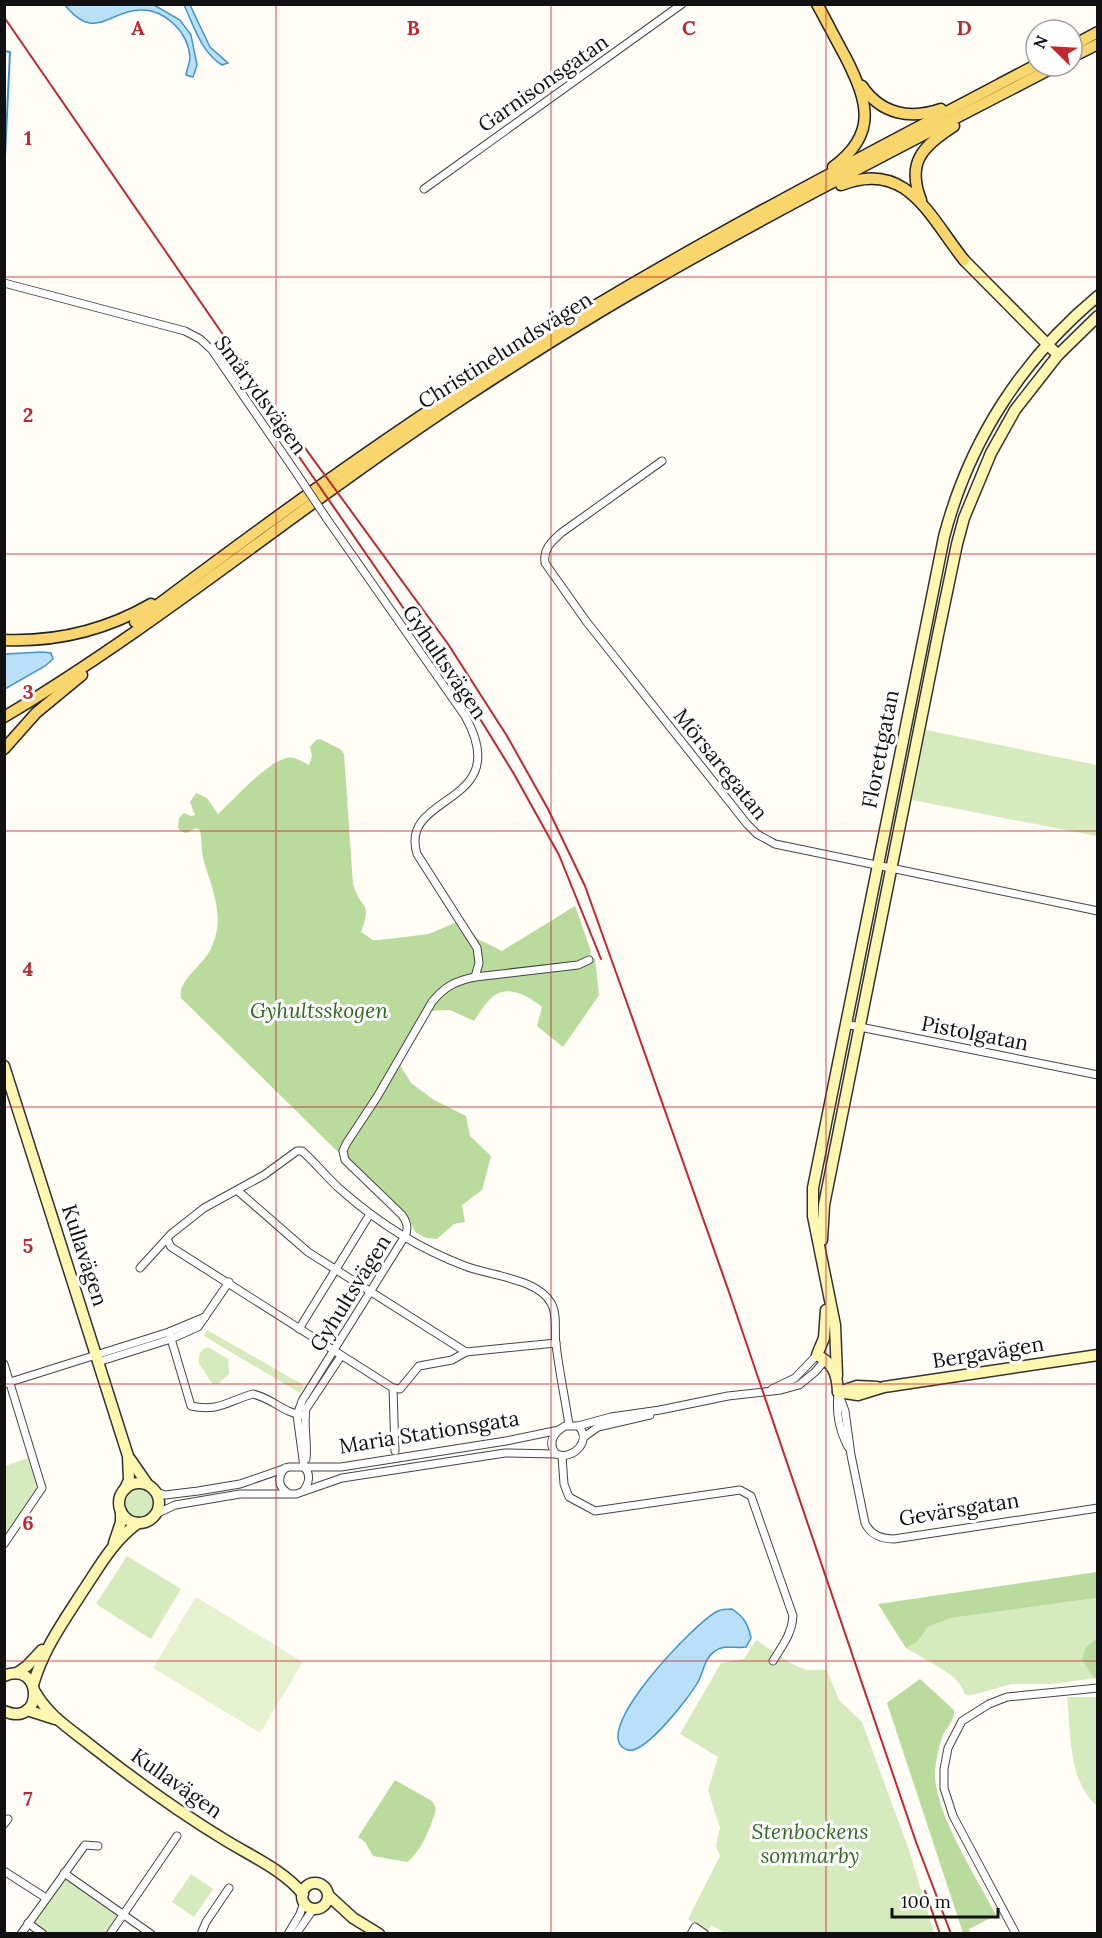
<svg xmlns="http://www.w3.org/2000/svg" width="1102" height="1938" viewBox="0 0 1102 1938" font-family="Lora,serif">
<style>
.green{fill:#d5ebbd}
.forest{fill:#b9dc9c}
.pitch{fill:#e6f2cf}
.water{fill:#b9e0f7;stroke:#3f96cf;stroke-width:1.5}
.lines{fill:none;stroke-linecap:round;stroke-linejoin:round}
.stream{stroke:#3f96cf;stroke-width:2}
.street-casing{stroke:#444;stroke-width:9}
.secondary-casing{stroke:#333;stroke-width:13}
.primary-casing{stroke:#222;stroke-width:13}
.street{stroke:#fff;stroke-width:7}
.secondary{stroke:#fff6b0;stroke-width:10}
.primary{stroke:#f9d66b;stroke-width:10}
.rail{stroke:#c4262e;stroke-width:2}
.street-bridge-casing{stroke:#444;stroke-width:9;stroke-linecap:butt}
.street-bridge{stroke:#fff;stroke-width:7}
.grid{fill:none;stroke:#c4262e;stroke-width:1.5;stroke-opacity:0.55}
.labels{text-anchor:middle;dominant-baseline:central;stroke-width:6;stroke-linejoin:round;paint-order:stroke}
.street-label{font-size:21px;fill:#111;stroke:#fff}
.park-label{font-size:21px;font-style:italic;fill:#2f6b1f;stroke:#fff}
.grid-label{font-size:20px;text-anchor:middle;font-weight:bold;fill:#c4262e;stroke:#fff;stroke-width:6;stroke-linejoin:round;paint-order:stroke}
</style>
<rect width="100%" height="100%" fill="#fffdf5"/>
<g class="green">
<path d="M926,730L1097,765V836L912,800Z"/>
<path d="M207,1330L305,1386L300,1393L204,1336Z"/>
<path d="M208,1347L228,1359L229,1374L218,1384H213C207,1378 205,1370 199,1364C198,1355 200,1349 208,1347Z"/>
<path d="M28,1458L37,1487L5,1535V1466Z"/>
<circle cx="140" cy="1503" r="15"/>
<path d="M127,1556L181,1589L151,1639L96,1604Z"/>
<path d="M1097,1598V1678L1050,1684H1012L968,1696L966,1694V1696C964,1692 962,1686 959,1683C950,1671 920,1657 906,1648L917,1642L928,1627L951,1618Z"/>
<path d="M756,1640L794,1665L807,1670H827L839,1700L862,1722L909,1850L934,1933H725L711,1925L708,1931L688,1919L720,1856L716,1846L720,1828L708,1790L718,1757L680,1734L721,1663L744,1659Z"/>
<path d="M1067,1697H1097V1806C1068,1781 1071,1732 1067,1697Z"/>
<path d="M191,1874L213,1889L194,1917L172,1902Z"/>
<path d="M65,1877L118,1916L106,1933H49L33,1922Z"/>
</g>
<g class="forest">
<path d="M320,739L340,749L344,754L353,884C361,912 373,899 361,932L373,940H379L429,934L461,920L478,939L502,951L575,906L591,951L590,954L595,959L599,995L563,1047L537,1026L542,1007C529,996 507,983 491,998C485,1004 479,1013 474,1021L450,1010L429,1011L398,1062L411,1083L434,1100L466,1116L470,1136L491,1156L482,1190L462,1205L465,1222L454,1224L437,1239L426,1238L415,1232L405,1212L346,1156L337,1151L181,998C177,979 206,965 213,944C225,914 211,887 203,858C201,849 202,839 200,830L196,828L186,833L180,831L178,828L179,818L184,813L191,816L195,815L190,802L196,793L207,798L218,814C232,801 268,761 287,758C294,756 303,762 309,765L312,756L310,747L316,740Z"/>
<path d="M1097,1572V1598L951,1618L928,1627L917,1642L906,1648L878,1604Z"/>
<path d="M1095,1640H1097L1098,1678H1094L1082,1660L1086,1647Z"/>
<path d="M920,1679L954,1710C955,1721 947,1726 943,1735C939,1746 936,1759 935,1771C933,1811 977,1878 996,1915L969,1929L970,1933H963L887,1703Z"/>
<path d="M395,1780L432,1801L436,1808C433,1823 420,1854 407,1862L373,1856L365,1842L358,1837Z"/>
</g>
<path class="pitch" d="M196,1597L303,1662L260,1733L153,1668Z"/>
<g class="water">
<path d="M65,5H154L180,20L191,35L197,65L193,77L186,75C187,69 190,62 190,57C188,32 165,9 140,10C110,10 95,43 65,5Z"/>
<path d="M184,5H190L210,47L228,63L222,65C201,52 194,26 184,5Z"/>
<path d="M42,652L51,653L53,659L45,666L5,689V654Z"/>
<path d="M732,1609C744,1617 748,1624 751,1638L746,1647C735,1649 725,1644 715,1651C704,1658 704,1671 698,1682C690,1696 645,1755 628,1750C584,1737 697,1620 718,1611C722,1609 728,1609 732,1609Z"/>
</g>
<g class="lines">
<path class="stream" d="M4,51L10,52L4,177"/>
<defs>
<g id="street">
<path d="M424,189L682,4"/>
<path d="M4,283L185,331L200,339L212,350L297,474"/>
<path d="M662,461L561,533C551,542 543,549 545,563L586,621L747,824L757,834L775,844L1098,911"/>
<path d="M327,519L465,716C516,807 398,792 417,854L477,948L479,963L475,977"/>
<path d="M845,1024L1098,1075"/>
<path d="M238,1191L308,1252L466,1352L556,1343"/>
<path d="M167,1239L171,1247L393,1388L400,1389L419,1366L452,1360L466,1352"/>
<path d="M140,1268L171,1234L204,1208L264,1175L297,1151H302C316,1163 327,1178 341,1190C376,1221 420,1249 465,1266C490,1276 537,1278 551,1303C558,1314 554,1332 556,1344C559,1371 565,1398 569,1425"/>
<path d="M299,1329L370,1214"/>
<path d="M169,1332L191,1406C220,1412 227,1401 253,1394C272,1398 283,1413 305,1416"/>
<path d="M98,1362L171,1339L198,1327L229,1282"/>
<path d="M4,1364L42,1488L4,1544"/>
<path d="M4,1384L169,1332L205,1317"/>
<path d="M393,1388L395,1451"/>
<path d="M772,1389L795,1378L817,1355"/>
<path d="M838,1392L845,1411L851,1455L865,1523C870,1534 881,1539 894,1539L1098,1508"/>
<path d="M838,1394C836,1414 839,1429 848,1447"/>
<path d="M559,1430C551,1437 549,1445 556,1454C573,1461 593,1440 578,1426"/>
<path d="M584,1437L598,1427L650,1415"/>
<path d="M562,1456L564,1484L569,1497L595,1511L740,1490L751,1496L793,1616C792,1634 782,1646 773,1661"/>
<path d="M306,1459C308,1442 303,1425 306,1409L341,1356"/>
<path d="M285,1468C277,1477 278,1487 288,1493"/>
<path d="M304,1490C309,1483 311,1474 304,1467L297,1415L302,1401L405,1236C409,1228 407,1222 402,1215L345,1160L343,1151L346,1144L377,1097L432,1002C444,987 455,981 475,977L578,965L589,960"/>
<path d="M156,1492L165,1495L198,1491L240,1484L289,1467H341L506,1441L559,1430L565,1426H578L611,1417L660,1410L728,1396L781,1390L799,1385L815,1372L826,1359"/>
<path d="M156,1514L175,1505L240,1494H296L342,1478L505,1453L556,1454"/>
<path d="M4,1824L8,1819"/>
<path d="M4,1871L46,1898"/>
<path d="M64,1873L151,1934"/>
<path d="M28,1923L43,1934"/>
<path d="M21,1934L85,1845L98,1846"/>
<path d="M110,1934L177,1836"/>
<path d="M201,1934L206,1922L229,1888"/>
<path d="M288,1934L300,1914L304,1902"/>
<path d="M296,1934L314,1908"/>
<path d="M691,1934L695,1927L705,1934"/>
<path d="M1016,1934L953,1816L944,1788V1769L948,1748L962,1721L989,1704L1007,1697L1098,1688"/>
</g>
<g id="secondary">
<path d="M964,260L1058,355"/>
<path d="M4,1066L128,1456L129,1480L125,1489"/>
<path d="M822,1240L824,1205L938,635L957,544L964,518L991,453L1015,410L1058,355L1098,316"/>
<path d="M826,1310L824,1338L817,1355C834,1364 837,1374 838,1392"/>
<path d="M837,1376L835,1325L813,1216V1188L944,537C969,441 1022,359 1098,296"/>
<path d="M842,1391L857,1386L877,1387"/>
<path d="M838,1392L858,1395L884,1387L1098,1355"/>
<path d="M130,1459L148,1485"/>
<circle cx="139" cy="1503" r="20"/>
<path d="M114,1543L121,1522V1511"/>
<path d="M17,1673L27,1666L42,1650"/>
<path d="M4,1676C44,1659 44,1729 4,1711"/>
<path d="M33,1685C43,1650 63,1622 83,1591C99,1567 113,1541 138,1523"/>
<path d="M35,1692C49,1717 72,1730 94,1748C136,1781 179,1812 225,1840C251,1856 283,1870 303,1894"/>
<path d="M27,1710L55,1719"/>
<circle cx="315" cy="1896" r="13"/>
<path d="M328,1895L353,1918L379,1934"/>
</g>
<g id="primary">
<path d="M817,4C827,22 836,40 846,58C868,102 878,134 833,167"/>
<path d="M1072,46L1098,32"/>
<path d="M1072,57L1098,44"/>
<path d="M862,86C881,114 910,120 941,109"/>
<path d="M841,185C907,159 929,216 964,260"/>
<path d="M921,200C906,162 923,146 954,126"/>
<path d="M135,622C238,544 343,467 451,396C638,272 838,169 1036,65"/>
<path d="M4,640C56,642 106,630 151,604"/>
<path d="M4,717C163,622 305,502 459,401C520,361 581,322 644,286C779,208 918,138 1056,66"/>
<path d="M4,749L36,713L82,675"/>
</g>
</defs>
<use href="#street" class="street-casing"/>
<use href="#secondary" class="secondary-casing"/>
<use href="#primary" class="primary-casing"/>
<use href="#street" class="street"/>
<use href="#secondary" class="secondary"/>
<use href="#primary" class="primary"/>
<g class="rail">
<path d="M4,17L235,352L448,644L507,736L548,809L585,886L627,1003L730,1295L916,1842L951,1934"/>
<path d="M282,432L482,722L514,774L559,855L601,959"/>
<path d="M925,1891L940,1934"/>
</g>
<defs>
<path id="street-bridge" d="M297,474L327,519"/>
</defs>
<use href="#street-bridge" class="street-bridge-casing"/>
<use href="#street-bridge" class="street-bridge"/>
</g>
<path class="grid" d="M276,4V1934M551,4V1934M826,4V1934M4,277H1098M4,554H1098M4,831H1098M4,1107H1098M4,1384H1098M4,1661H1098"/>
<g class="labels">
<g class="street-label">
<text transform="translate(543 83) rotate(-35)">Garnisonsgatan</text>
<text transform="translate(505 350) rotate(-32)">Christinelundsvägen</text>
<text transform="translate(261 395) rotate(54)">Smårydsvägen</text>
<text transform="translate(445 662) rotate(56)">Gyhultsvägen</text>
<text transform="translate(880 749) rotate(-79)">Florettgatan</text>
<text transform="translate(721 764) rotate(51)">Mörsaregatan</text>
<text transform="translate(975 1033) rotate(11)">Pistolgatan</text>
<text transform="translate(85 1255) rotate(72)">Kullavägen</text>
<text transform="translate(350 1293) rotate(-58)">Gyhultsvägen</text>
<text transform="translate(988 1352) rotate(-9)">Bergavägen</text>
<text transform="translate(429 1432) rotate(-9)">Maria Stationsgata</text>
<text transform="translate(959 1509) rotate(-9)">Gevärsgatan</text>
<text transform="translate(177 1783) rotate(35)">Kullavägen</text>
</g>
<g class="park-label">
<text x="319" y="1010">Gyhultsskogen</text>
<text x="810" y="1831">Stenbockens<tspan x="810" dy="24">sommarby</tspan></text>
</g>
</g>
<g class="grid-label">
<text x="138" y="35">A</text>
<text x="413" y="35">B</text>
<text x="689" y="35">C</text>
<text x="964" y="35">D</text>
<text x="28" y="145">1</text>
<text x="28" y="422">2</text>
<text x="28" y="699">3</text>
<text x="28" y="976">4</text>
<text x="28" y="1253">5</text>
<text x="28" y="1530">6</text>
<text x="28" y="1806">7</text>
</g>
<rect width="1102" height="1938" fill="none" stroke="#111111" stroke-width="12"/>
<g transform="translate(1054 48) rotate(294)"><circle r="28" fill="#ffffff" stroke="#a0a0a0" stroke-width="1.5"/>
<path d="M0-4.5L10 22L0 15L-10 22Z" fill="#c4262e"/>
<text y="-9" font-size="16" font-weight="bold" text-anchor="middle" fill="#111111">N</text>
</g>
<path d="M892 1908v9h106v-9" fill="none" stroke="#111111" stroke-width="3"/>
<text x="901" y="1908" font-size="18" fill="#111111" stroke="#ffffff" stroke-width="4.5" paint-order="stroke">100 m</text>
</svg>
